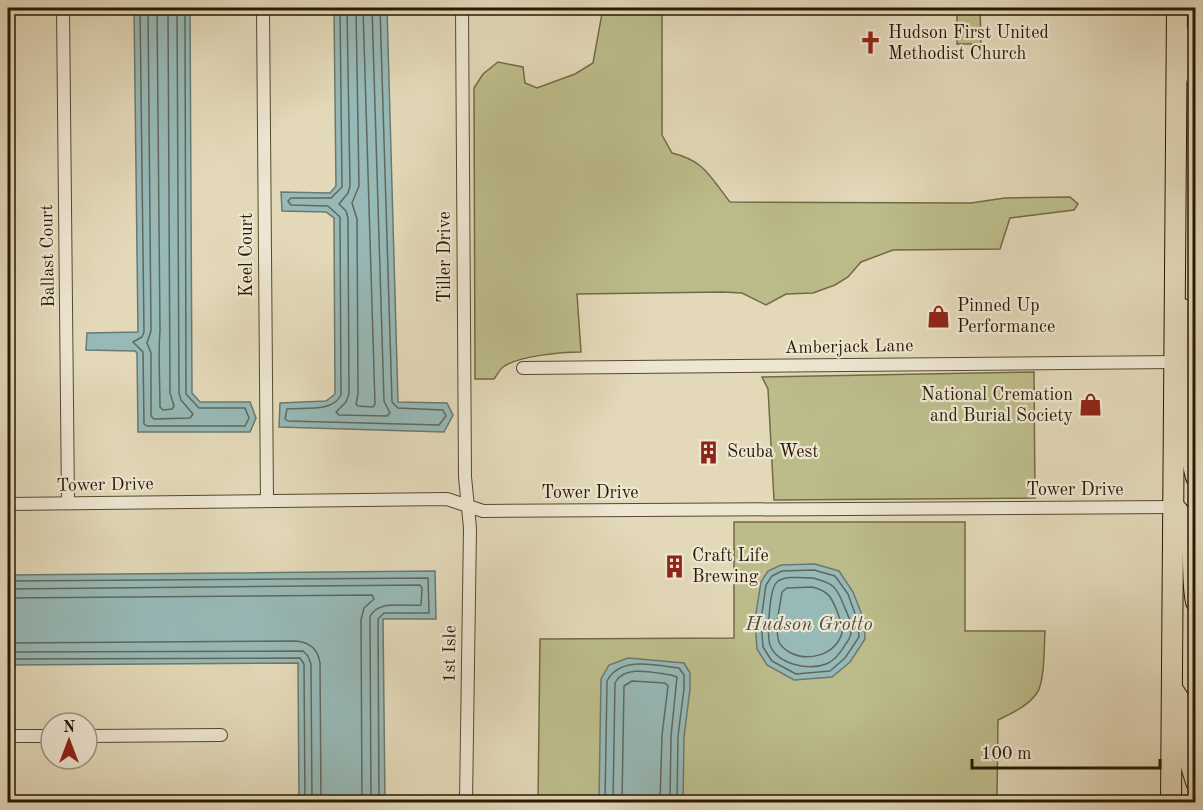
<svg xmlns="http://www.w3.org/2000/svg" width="1203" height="810" viewBox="0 0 1203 810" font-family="'Old Standard TT',serif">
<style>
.green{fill:#bcbc8a;stroke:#726a46;stroke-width:1.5}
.water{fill:#97b9b7;stroke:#6b796f;stroke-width:1.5}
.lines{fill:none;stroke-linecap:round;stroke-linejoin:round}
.shore{stroke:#60685d;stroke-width:1.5}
.minor-casing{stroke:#584830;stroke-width:14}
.trunk-casing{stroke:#291803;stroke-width:22}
.minor{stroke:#ede6d2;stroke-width:12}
.trunk{stroke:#e3d9b9;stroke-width:20}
.labels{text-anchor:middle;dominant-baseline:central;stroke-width:4.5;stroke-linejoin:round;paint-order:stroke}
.poi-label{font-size:18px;fill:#291803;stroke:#ede6d2;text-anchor:start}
.street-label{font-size:18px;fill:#291803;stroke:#ede6d2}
.water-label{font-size:20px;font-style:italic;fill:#505042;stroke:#ede6d2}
</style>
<rect width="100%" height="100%" fill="#e3d9b9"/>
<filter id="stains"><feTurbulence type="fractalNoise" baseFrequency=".00333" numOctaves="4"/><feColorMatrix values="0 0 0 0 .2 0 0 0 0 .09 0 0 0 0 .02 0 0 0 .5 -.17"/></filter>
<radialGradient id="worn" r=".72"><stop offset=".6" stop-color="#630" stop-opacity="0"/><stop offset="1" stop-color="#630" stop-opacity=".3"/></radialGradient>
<g class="green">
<path d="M603,8H662V135L672,153C705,161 710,177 730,202L971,203L1005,198L1070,197L1078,204L1074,210L1010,218L1000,249L893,250L861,262L848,277L835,285L813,293L786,294L766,305L742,293L723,292L577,294L581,352C562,352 518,356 503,367C500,369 497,375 494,379H475L474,88L483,74L498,62L523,67L525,83L537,88L575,74L593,63Z"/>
<path d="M957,8H980L981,44H957Z"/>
<path d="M1034,372L1035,498L774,500L768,389L762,377Z"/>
<path d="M734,522H965V631H1045C1044,646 1045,681 1037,693C1028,706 1012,713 998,720L997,796H1040V802H538L540,639L734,638Z"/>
</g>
<g class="water">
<path d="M134,8H190L192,393L200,402H250L256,418L250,432H138L137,353L135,351L86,350L87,333L138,332Z"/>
<path d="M334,8H387L398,402L447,403L453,415L444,432L279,427L280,403L326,401L335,394L334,218L326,212L282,211L281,192L330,193L336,186Z"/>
<path d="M815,564L839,571L853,592L864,620L865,639L850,662L832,677L794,680L767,665L757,649L755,619L761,582L768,571L781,565Z"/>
<path d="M435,571L436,619H383L385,802H299L298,663L8,665V575Z"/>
<path d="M628,658L684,663L690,673V689L684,737L683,802H599L601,679L609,665Z"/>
</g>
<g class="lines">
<g class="shore">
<path d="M140,8L144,332L142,337L133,342L143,352L144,424L147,426H245L249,418L245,408H199L186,394L185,8"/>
<path d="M148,8L151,331L147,343L151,353V416L154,419L190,418L193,414L181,400L179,393L177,8"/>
<path d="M157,8L160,331C158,355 160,382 160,407L163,410L172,409L174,406L170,393L168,8"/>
<path d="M340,8L342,187L331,198H291L288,201L291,205L328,206L340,217L341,395C332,413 304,407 287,409L285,419L288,421L439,425L446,416L443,410L398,408L392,402L380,8"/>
<path d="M347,8L350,186L348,193L339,204L346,211L348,218L349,394L346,402L336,412L339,415L387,416L390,413L384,401L372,8"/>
<path d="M356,8L359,186L352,203L357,219L358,394L356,404L358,406L373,407L375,404L363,8"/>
<path d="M814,570L835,576L848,594L858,622L859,637L845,658L830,671L796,674L772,661L763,647L761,620L766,585L772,576L782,571Z"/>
<path d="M813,578C833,583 837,587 844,606C848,615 852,623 851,633C851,637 848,641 845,645C841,652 834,661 826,664C808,671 777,664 770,645C767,635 769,589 777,582C785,575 803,578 813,578Z"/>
<path d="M8,581L428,578L429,613H384L378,619L379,802"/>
<path d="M812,587C828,591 831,596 837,611C839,617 844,626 842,633C835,656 807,662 789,652C785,649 781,647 779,642C774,627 780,607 782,592L787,588Z"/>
<path d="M8,589L420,585L422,588L421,605C404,607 378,599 370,617L371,802"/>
<path d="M8,598L372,595L374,599L364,608L361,620L362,802"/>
<path d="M8,643L296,641C310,642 318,650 320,663L321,802"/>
<path d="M8,652L303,651L308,656L311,664L312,802"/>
<path d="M8,659L300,658L304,664L305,802"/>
<path d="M605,802L607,681C620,656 655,665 679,668L684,675V689L678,736L677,802"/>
<path d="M613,802L615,683C624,664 654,673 671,675L677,677L671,736L670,802"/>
<path d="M622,802L624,686L632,681L665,683L668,686L662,735L660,802"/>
</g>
<defs>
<g id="minor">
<path d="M63,8L68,503"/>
<path d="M263,8L267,501"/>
<path d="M462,8L465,477L470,528L466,802"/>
<path d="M523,368L1175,362"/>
<path d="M8,504L447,499L483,511L1174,507"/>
<path d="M8,736H51"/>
<path d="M87,736L221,735"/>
</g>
<g id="trunk">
<path d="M1177,32C1195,48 1194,55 1196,78"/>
<path d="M1183,309L1193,355L1192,461L1196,477"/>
<path d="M1174,507C1201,531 1189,570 1196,602"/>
<path d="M1172,688L1187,712L1189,759L1196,782"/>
<path d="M1171,802L1177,8"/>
</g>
</defs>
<use href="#minor" class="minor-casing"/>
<use href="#trunk" class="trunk-casing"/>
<use href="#minor" class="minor"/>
<use href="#trunk" class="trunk"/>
</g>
<defs>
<symbol id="church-bare" viewBox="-9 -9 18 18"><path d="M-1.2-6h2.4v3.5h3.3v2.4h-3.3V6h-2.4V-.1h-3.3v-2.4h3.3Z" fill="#8f2418" stroke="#ede6d2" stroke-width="2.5" paint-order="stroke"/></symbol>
<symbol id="shop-bare" viewBox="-9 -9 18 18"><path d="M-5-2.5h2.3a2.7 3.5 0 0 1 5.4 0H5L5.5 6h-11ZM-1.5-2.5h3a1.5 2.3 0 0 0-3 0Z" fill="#8f2418" stroke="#ede6d2" stroke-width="2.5" paint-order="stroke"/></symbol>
<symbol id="building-bare" viewBox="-9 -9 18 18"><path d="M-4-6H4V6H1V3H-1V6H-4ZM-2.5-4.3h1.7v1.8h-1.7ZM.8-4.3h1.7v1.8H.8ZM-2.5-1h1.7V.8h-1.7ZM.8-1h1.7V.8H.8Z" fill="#8f2418" stroke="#ede6d2" stroke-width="2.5" paint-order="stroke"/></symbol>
</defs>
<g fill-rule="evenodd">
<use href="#church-bare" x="854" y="26" width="33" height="33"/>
<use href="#shop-bare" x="922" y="300" width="33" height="33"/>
<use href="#shop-bare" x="1074" y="388" width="33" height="33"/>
<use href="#building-bare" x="692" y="436" width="33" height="33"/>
<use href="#building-bare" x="658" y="550" width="33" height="33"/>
</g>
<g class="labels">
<g class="poi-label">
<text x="888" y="33">Hudson First United<tspan x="888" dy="21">Methodist Church</tspan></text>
<text x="957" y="306">Pinned Up<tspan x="957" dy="21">Performance</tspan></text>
<text x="1073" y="395" text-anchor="end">National Cremation<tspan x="1073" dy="21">and Burial Society</tspan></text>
<text x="727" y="452">Scuba West</text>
<text x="692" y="556">Craft Life<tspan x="692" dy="21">Brewing</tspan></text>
</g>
<g class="street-label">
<text transform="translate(247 255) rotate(-90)">Keel Court</text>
<text transform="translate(48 256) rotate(-91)">Ballast Court</text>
<text transform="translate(445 257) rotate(-90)">Tiller Drive</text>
<text transform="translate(849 347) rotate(-1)">Amberjack Lane</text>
<text transform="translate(105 485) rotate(-1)">Tower Drive</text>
<text x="1075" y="490">Tower Drive</text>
<text x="590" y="493">Tower Drive</text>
<text transform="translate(450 654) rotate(-89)">1st Isle</text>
</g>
<g class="water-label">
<text x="809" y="625">Hudson Grotto</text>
</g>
</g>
<rect width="1203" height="810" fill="none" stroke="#e3d9b9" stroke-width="30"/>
<rect x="9" y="9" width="1185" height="792" fill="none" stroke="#291803" stroke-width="3"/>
<rect x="15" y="15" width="1173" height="780" fill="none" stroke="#291803" stroke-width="1.5"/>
<g transform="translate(69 741)"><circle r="28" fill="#ede6d2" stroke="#9f947f" stroke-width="1.5"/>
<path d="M0-4.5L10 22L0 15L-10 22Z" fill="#8f2418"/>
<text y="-9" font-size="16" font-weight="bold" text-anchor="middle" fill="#291803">N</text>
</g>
<path d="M972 759v9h188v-9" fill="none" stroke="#291803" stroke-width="3"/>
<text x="981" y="759" font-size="18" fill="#291803" stroke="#ede6d2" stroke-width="4.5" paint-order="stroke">100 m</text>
<rect width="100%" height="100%" filter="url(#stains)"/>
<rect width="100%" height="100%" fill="url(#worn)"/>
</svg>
